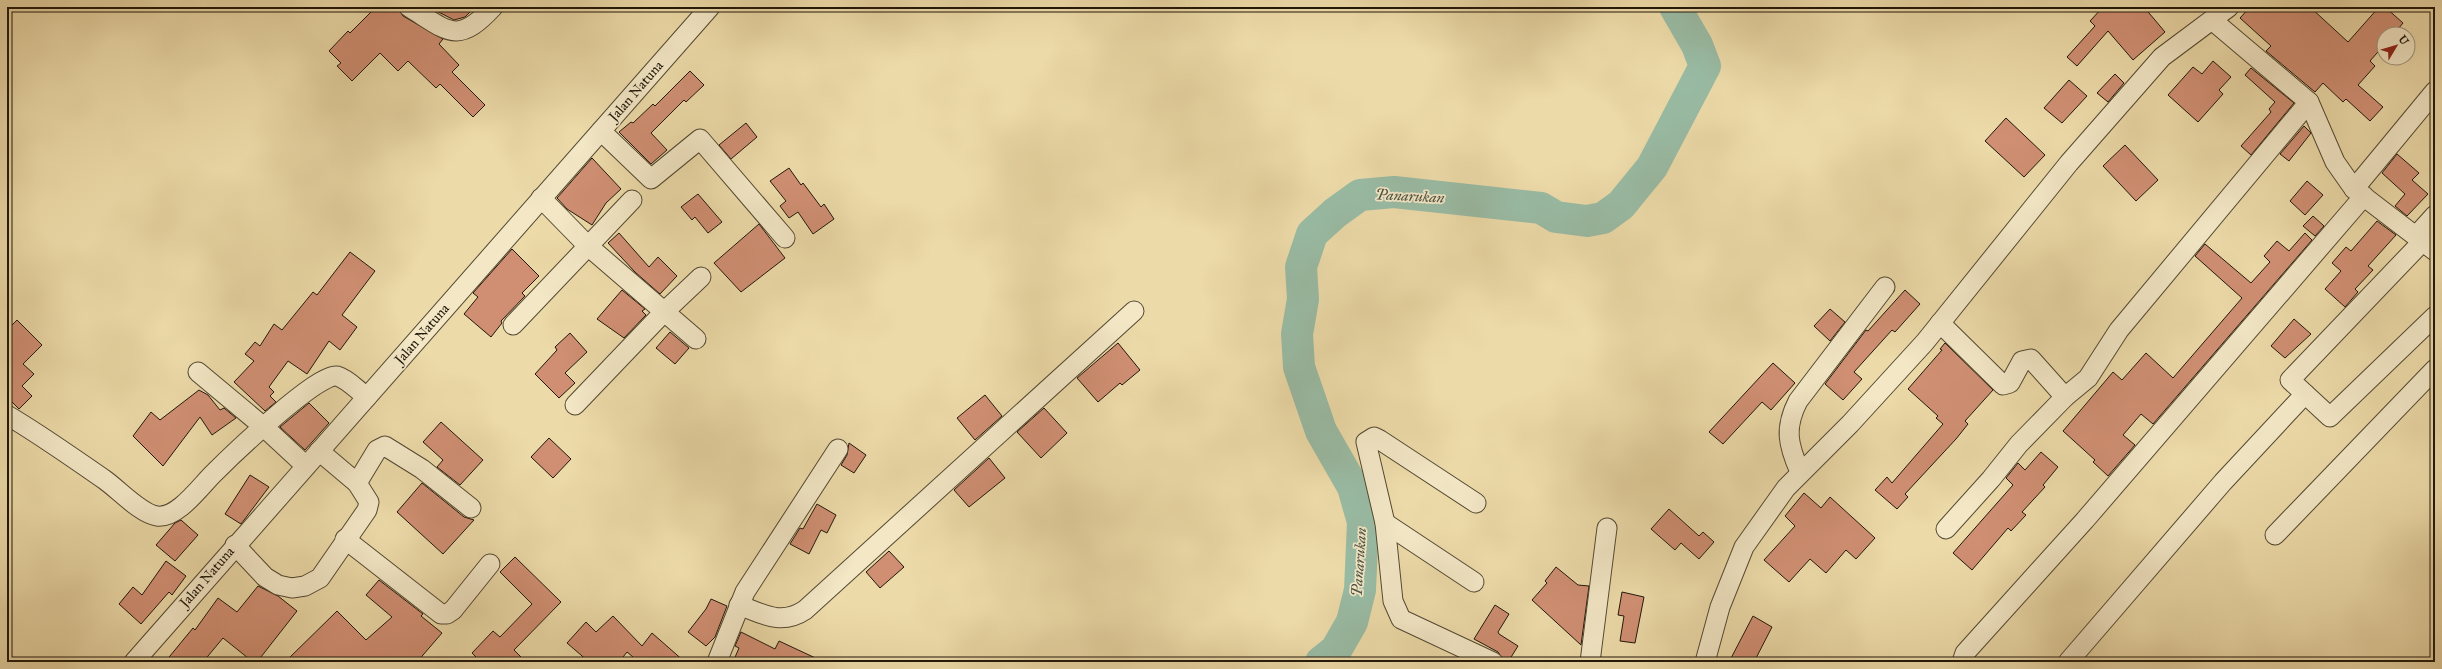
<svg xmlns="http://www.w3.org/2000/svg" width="2442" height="669" viewBox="0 0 2442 669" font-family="'IM FELL Great Primer',serif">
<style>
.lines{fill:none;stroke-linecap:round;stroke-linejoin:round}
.river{stroke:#99bba4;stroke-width:32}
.building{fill:#d08f73;stroke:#20170a}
.minor-casing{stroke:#534832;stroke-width:21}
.minor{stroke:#f3e7c6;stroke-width:19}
.labels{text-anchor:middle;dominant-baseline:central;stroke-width:3.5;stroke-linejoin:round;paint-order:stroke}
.street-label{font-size:14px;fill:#20170a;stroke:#f3e7c6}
.water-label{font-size:15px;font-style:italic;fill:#4a5040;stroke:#f3e7c6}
</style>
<rect width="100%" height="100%" fill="#ecdaa8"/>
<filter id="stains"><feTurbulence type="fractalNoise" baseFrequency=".005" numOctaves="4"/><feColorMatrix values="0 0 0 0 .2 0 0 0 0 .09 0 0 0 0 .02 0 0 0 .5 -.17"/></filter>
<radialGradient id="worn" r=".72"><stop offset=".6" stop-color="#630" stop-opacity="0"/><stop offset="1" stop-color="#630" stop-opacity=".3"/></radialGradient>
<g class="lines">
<path class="river" d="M1321,662L1336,650L1352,622L1360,590L1363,522L1353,487L1321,431L1299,367L1297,334L1303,299L1301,267L1312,234L1335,213L1360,195L1394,192L1541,208L1556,217L1587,221L1603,218L1621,205L1652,167L1705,66L1697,45L1675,7"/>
</g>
<g class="building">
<path d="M376,7H398L403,16L443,39L439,44L459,65L452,72L485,105L473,117L440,84L436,88L408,61L398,71L380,53L352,81L337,66L341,63L329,51L348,31L350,33Z"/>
<path d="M429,7H475L465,17L454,20Z"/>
<path d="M2103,7H2144L2165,32L2133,60L2108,31L2077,66L2067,57L2095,26L2090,21Z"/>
<path d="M2250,7H2310L2348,42L2379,7H2385L2403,23L2394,34H2384V45L2370,61L2375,66L2358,85L2383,107L2370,121L2346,99L2343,102L2323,83L2315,92L2266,51L2271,46L2240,18Z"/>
<path d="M2213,61L2231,77L2219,90L2223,94L2198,122L2168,95L2193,67L2202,74Z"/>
<path d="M2251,68L2294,103L2251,155L2241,146L2271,112L2269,109L2275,102L2245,75Z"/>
<path d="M690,71L704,85L686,102L684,100L651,133L667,150L651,164L619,132L631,122L633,123L653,104L655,106Z"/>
<path d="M2115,74L2124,83L2108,102L2097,93Z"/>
<path d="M2069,80L2087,96L2062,123L2044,108Z"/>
<path d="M2006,118L2045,155L2024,177L1985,141Z"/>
<path d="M746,123L757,137L731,159L719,145Z"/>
<path d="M2304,126L2311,133L2289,161L2280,154Z"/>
<path d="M2125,145L2158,180L2136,201L2103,166Z"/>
<path d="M2397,154L2419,173L2412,180L2428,194L2407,216L2395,206L2405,194L2382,173Z"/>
<path d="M592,158L621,189L606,203L592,225L567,209L557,198Z"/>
<path d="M789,168L801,185L803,183L821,207L824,204L834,219L813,234L798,212L789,218L780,206L786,201L770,181Z"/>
<path d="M2307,181L2323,195L2305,215L2290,201Z"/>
<path d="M698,194L722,222L708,233L695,217L692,220L681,207Z"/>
<path d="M2313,216L2324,226L2315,236L2303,226Z"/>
<path d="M2377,221L2396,235L2368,266L2373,270L2355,289L2358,292L2345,307L2325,289L2341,271L2332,263L2346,247L2351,251Z"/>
<path d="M759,224L785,258L741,292L714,263Z"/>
<path d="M619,233L649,267L658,257L677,276L660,294L635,272L608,243Z"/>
<path d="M2305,233L2312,240L2153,424L2141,414L2123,435L2135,445L2108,476L2093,462L2095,460L2063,431L2113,372L2122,380L2146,353L2173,378L2242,298L2195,256L2205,244L2251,283L2270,262L2264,256L2277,241L2289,251Z"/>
<path d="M512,249L539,276L522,293L525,296L501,321L502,323L491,337L464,314L478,297L473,293Z"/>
<path d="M350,252L375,271L342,315L357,327L340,350L329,341L307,374L288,361L269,387L274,392L270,396L276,402L265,411L234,382L254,361L245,354L255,342L260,346L274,324L282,330L313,292L317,295Z"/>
<path d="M622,290L645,309L642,311L646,315L624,338L597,319Z"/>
<path d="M1905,290L1920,304L1895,332L1892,330L1854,372L1862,379L1843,400L1825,384L1866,330L1868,331Z"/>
<path d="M1830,309L1845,322L1830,341L1814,326Z"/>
<path d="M2294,319L2311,334L2285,358L2271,346Z"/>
<path d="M17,320L42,345L23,364L34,374L22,386L32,396L19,409L9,399L7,402V330Z"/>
<path d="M670,332L689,348L675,364L656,348Z"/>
<path d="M570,333L587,352L565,373L575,383L559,398L535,374L557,350L555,347Z"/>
<path d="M1118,343L1140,370L1122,385L1120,383L1098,402L1077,378Z"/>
<path d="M1945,343L1993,390L1965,421L1968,424L1956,439L1905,494L1908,497L1897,509L1875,490L1887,477L1892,483L1943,424L1936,418L1938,416L1908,389L1942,350L1940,349Z"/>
<path d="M1773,363L1795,383L1771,410L1762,402L1723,444L1709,432Z"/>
<path d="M199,390L208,395L220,410L224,408L236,418L212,435L200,417L163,466L133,436L151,412L160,420Z"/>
<path d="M985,395L1002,416L975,440L957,418Z"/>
<path d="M309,403L329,423L305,450L280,427Z"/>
<path d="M1044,408L1067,433L1041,458L1017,432Z"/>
<path d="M441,422L483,460L460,485L437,467L443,460L423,442Z"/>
<path d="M549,438L571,459L553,478L531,457Z"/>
<path d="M849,443L866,455L854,473L841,465L847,455Z"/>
<path d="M2041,452L2058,467L2043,485L2045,487L2022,512L2026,515L2011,531L2008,528L1972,570L1953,553L2013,485L2006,478L2018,463L2025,470Z"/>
<path d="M989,458L1005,478L969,507L954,490Z"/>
<path d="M250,475L269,487L241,524L225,514Z"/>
<path d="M422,483L464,517L474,520L443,554L397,512Z"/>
<path d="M1804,493L1821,508L1830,497L1875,538L1856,559L1846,550L1826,573L1810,559L1789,582L1764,560L1795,526L1785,516Z"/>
<path d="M817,504L836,515L827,533L821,530L809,554L790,544L800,528L803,529Z"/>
<path d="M1669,509L1699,536L1703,532L1714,542L1699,559L1681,543L1675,550L1651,529Z"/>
<path d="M181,520L198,535L175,561L156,545L175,523Z"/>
<path d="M889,551L904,567L880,588L866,572Z"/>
<path d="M515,557L561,602L514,650L526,662H481L472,653L493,631L500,637L532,604L500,572Z"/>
<path d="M166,561L186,576L172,595L169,592L141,624L119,604L133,587L142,595Z"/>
<path d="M1556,567L1578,585L1589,586L1581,645L1532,600L1547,583L1545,581Z"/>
<path d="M379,580L423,614L421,616L442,633L417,662H285L337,611L366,640L392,617L366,595Z"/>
<path d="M258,586L278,596L297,611L257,662H253L223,638L203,662H165L193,628L195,630L218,598L237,612Z"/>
<path d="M1622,592L1644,597L1635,643L1620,641L1624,616L1618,615Z"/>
<path d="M711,599L727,606L715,637L706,646L688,632L706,609Z"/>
<path d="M1495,605L1509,614L1498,632L1499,634L1518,646L1508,662H1504L1498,652L1474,639Z"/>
<path d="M613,616L642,646L652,633L685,662H629L633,657L627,652L619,662H589L567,643L586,622L596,632Z"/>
<path d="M1753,616L1772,627L1754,662H1729Z"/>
<path d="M741,632L775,649L779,641L824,662H733L739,648L735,646Z"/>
</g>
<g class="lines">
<defs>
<g id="minor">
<path d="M409,7C448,31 457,46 493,7"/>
<path d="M2212,20L2309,102L2335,162L2354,189L2435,251"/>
<path d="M601,131L651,179L700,139L785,238"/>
<path d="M2354,189L2435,91"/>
<path d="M541,198L588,246L696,339"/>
<path d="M2416,236L2435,215"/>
<path d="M2423,241L2290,380L2330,417L2435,316"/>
<path d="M1940,323L2003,385L2010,383L2022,361L2031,359L2065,397L2088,378L2119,330L2309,102"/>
<path d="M513,325L632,200"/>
<path d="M198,372L265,428L306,466"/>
<path d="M575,405L664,312L701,277"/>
<path d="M7,415C41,435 73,458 105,480C119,490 141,514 157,516C178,519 201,485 215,472C232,455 319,372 337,376C348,379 358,391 367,397"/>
<path d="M1800,472C1788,445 1784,428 1798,401L1885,287"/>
<path d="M357,483L377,450L385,446L422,469L471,508"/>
<path d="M1476,503L1380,440L1374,437L1366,442L1385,523L1393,601L1401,619L1493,662"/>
<path d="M1385,523L1474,582"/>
<path d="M1946,529L1991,479L2019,444L2065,397"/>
<path d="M2275,535L2435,369"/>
<path d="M345,539L441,614H447L453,610L490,564"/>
<path d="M235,545L265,577L278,585L292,588L305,586L320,578L367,510L369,502L357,483L319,451"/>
<path d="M739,605C763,614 781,626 805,610L1134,311"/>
<path d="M134,662L710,7"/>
<path d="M717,662L745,592L838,449"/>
<path d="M1590,662L1607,528"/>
<path d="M1705,662L1720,607L1744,547L1786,488L1850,424L1925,342L2069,163L2162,57L2229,7"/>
<path d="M1962,662L1965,653L2085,520L2364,196"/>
<path d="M2068,662L2223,482L2305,394"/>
</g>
</defs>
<use href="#minor" class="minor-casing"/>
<use href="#minor" class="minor"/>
</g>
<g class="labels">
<g class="street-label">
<text transform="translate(636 91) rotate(-49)">Jalan Natuna</text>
<text transform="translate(422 334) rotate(-49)">Jalan Natuna</text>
<text transform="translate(207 577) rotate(-49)">Jalan Natuna</text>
</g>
<g class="water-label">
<text transform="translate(1410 196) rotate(3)">Panarukan</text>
<text transform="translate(1359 562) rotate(-86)">Panarukan</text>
</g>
</g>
<rect width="2442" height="669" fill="none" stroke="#ecdaa8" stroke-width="24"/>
<rect x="8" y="8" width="2426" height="653" fill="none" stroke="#20170a" stroke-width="2"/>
<rect x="12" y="12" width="2418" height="645" fill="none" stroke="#20170a"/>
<g transform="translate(2396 46) rotate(52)"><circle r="19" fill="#f3e7c6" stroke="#9f947b"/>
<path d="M0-3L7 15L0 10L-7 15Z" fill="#8f2418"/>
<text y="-6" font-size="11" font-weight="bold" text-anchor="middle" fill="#20170a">U</text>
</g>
<rect width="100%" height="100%" filter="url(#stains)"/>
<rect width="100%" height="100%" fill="url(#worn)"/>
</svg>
